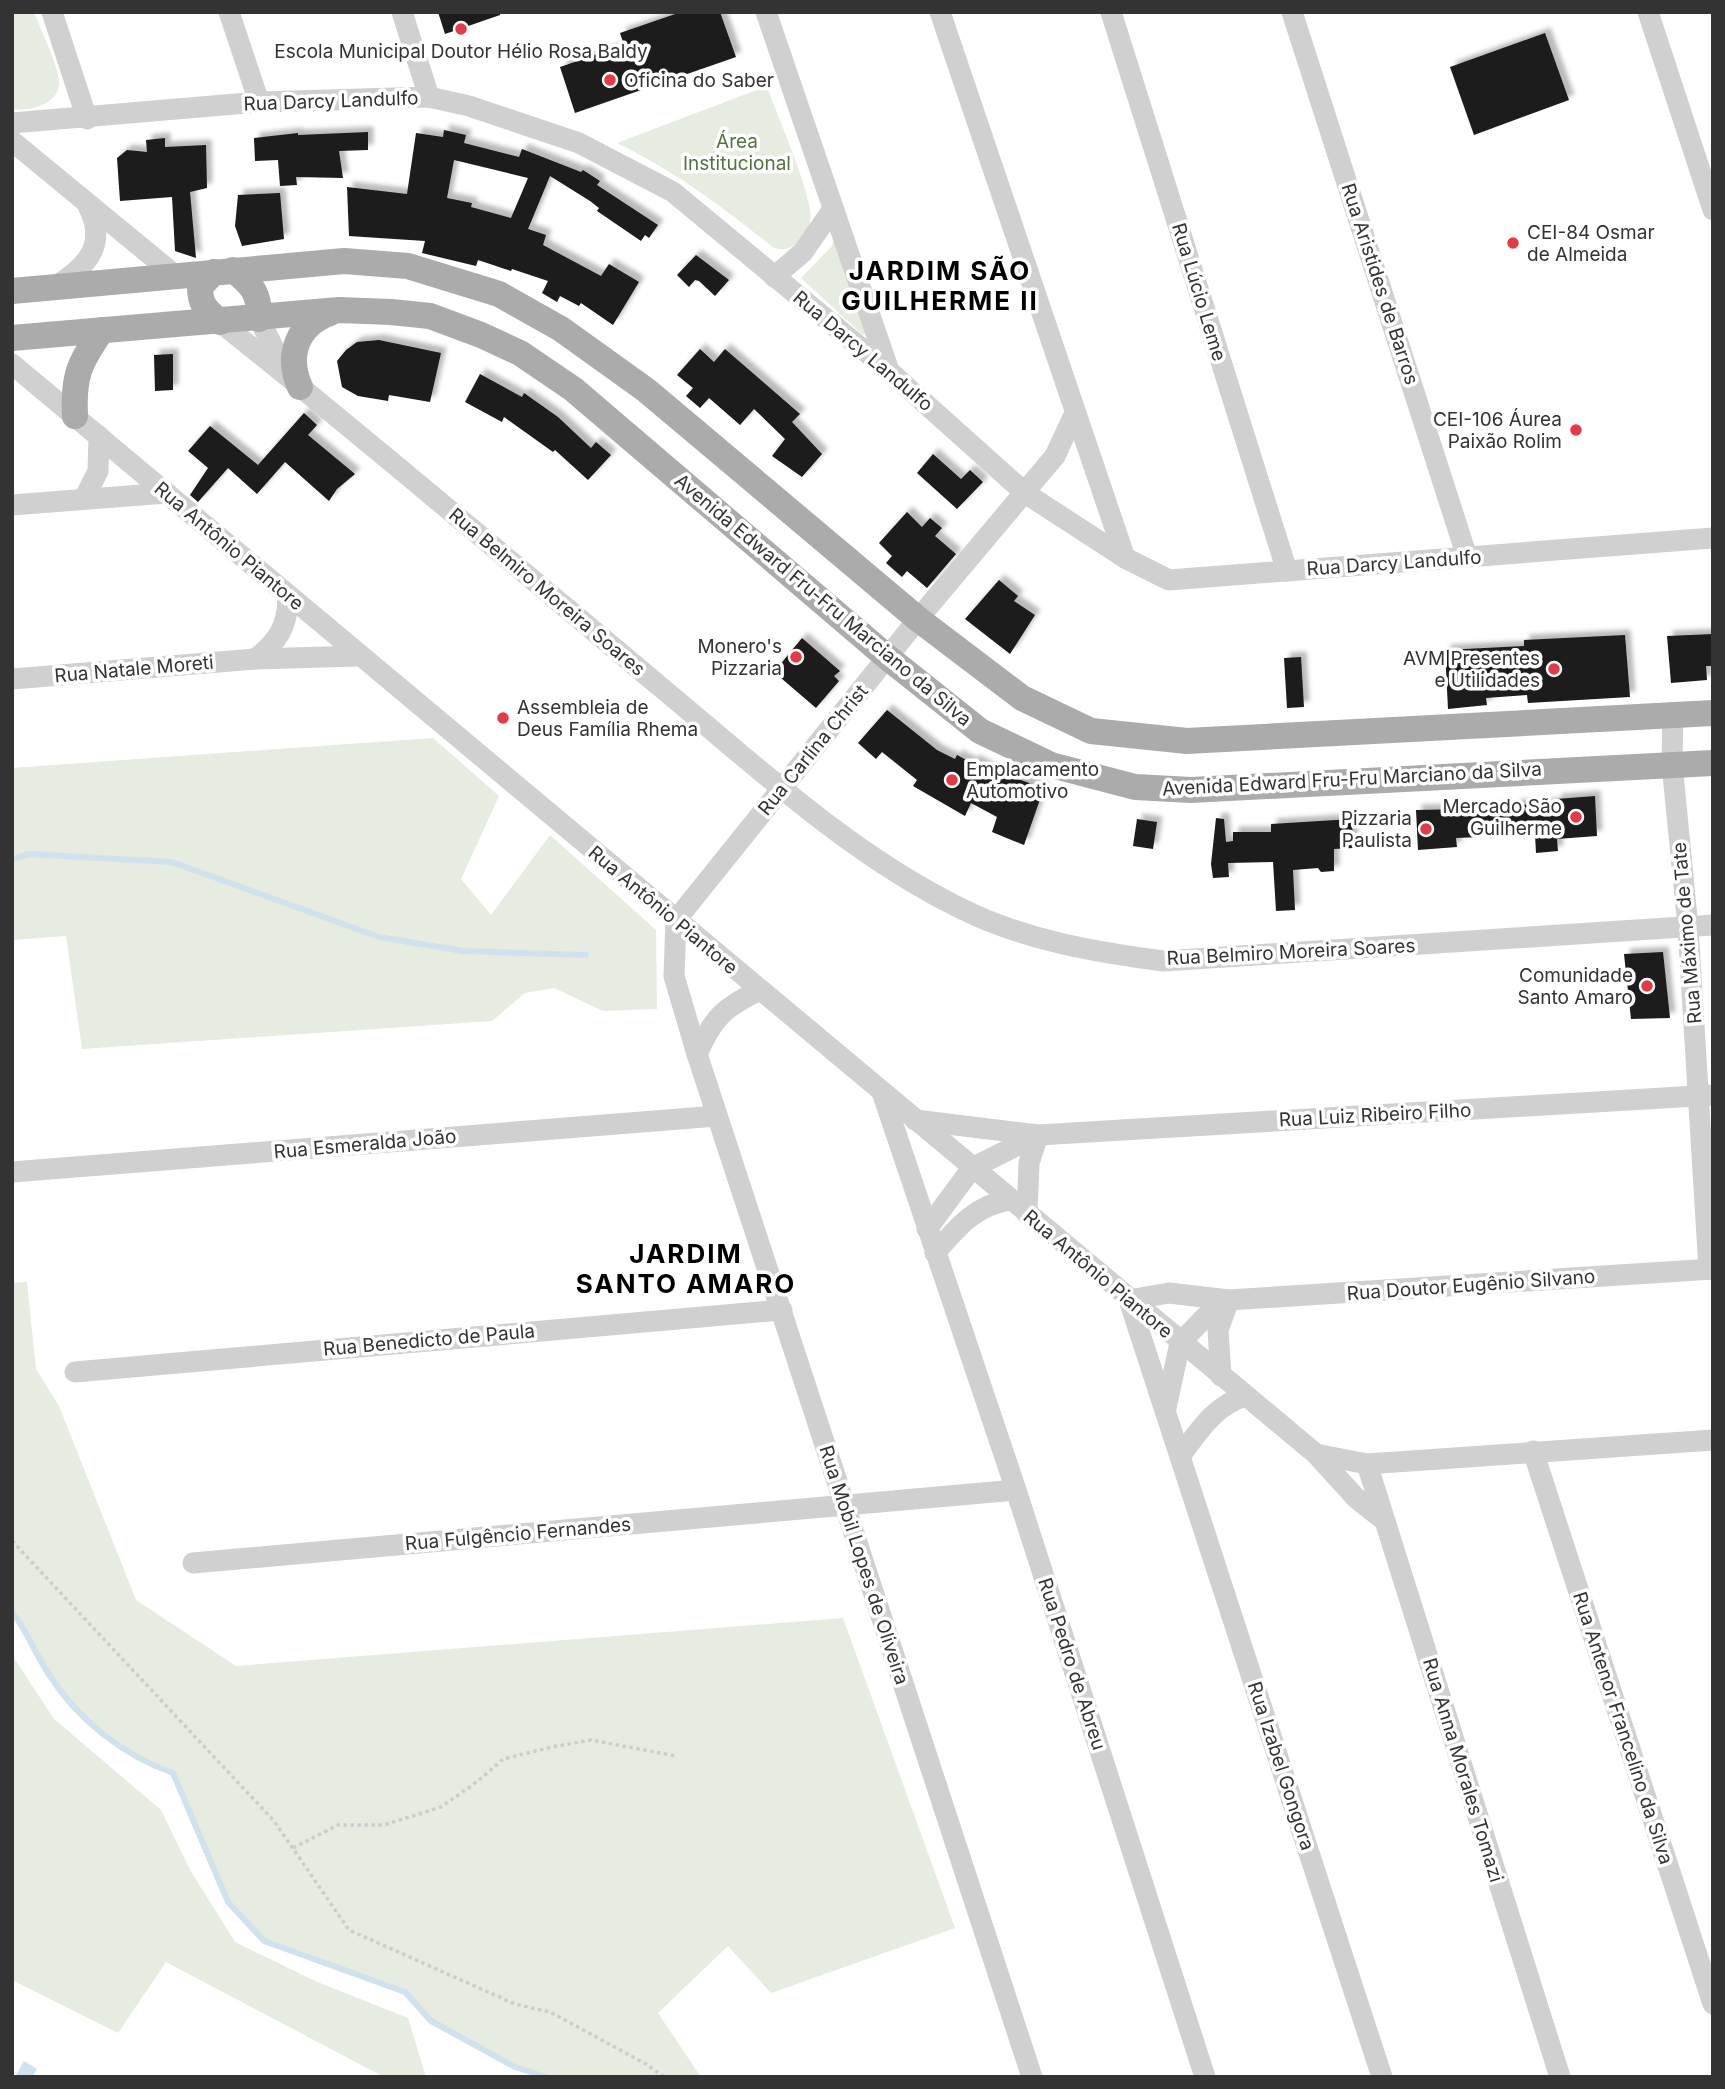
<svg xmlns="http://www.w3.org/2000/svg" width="1725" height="2089" viewBox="0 0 1725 2089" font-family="Inter,sans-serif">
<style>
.green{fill:#e6ecdf}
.water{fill:#cfe2ee}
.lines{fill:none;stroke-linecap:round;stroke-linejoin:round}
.stream{stroke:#cfe2ee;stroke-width:6}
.building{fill:#1a1a1a;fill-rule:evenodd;filter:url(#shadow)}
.path{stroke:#cdcdcd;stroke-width:3.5;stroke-dasharray:3.5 3.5;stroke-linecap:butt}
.minor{stroke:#d0d0d0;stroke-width:21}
.major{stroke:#ababab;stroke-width:26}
.poi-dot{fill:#e63946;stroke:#fff;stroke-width:2.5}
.labels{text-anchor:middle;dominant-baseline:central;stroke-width:7;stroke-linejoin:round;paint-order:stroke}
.poi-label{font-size:19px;fill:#333;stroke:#fff;text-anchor:end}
.street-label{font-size:19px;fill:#333;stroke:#fff}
.park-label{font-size:19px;fill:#56703f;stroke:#fff}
.district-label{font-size:26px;font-weight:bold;letter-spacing:2px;fill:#000;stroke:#fff}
</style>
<defs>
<filter id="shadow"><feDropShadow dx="5.5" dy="-5.5" stdDeviation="2" flood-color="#0004"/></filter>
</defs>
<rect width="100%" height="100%" fill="#fff"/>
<g class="green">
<path d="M12,12H34C41,31 57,62 59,81C61,104 29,112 12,109Z"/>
<path d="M767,86C780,123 803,173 810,209C814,231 795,255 774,248C721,206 678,173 617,143Z"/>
<path d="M835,233L868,331L863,335L801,278L832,246Z"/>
<path d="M433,738L499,796L461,879L491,915L550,835L656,930L657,1009L603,1011L554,988L525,993L492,1021L82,1049L66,936L12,940V768Z"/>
<path d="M27,1282L36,1369L59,1406L136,1600L236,1666L843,1618L955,1928L771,1993L728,1946L658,2013L701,2077L536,2075L515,2067L431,2021L405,1992L264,1941L228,1902L173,1773L143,1762L81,1717L48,1673L12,1612V1283Z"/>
<path d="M12,1655L54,1719L161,1810L190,1870L235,1942L315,1981L408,2018L426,2077H384L166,1962L118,2033L12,1980Z"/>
</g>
<path class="water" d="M24,2061L37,2069L32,2077H15Z"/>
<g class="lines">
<g class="stream">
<path d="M12,860L28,854L172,862L379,937L463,951L586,955"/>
<path d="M12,1612C27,1631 35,1653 48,1673C77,1719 122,1755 173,1773L228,1902L264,1941L405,1992L431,2021L515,2067L546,2077"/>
</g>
</g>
<g class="building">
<path d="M438,12H500V15L445,34Z"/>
<path d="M681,12H720L736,57L575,113L560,67L624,45L620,33Z"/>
<path d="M1545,33L1569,100L1474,135L1450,67Z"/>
<path d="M444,130L466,135L464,143L519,157L522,149L581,172L583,170L600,181L597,185L658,225L649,238L645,235L641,241L597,211L599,208L590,201L550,176L528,229L546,235L543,245L601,276L609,264L639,282L613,325L581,303L579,306L560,296L557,302L542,293L548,281L512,269L511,271L478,260L476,266L422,253L425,241L349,236L347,187L407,194L416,133L443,137ZM454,160L528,178L511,218L471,207L472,203L447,198Z"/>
<path d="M368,132V150L339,151L343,178L296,177L297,185L280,186L278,160L255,161L254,138L298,133V135Z"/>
<path d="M165,138V147L206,145L207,188L190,192L196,258L175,251L172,197L120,201L117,158L127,150L147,152L146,140Z"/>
<path d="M280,193L284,239L242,246L235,226L238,195Z"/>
<path d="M696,255L729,280L715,296L699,281L695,280L689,287L677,275Z"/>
<path d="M379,340L441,353L430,402L389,395L388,401L358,396L342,387L337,361L346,350L357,342Z"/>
<path d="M700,349L714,362L725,349L800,414L792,422L822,454L802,477L772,456L785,439L754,409L740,425L709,398L700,408L686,396L693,388L677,375Z"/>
<path d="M173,354V390L155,391L154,355Z"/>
<path d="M480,374L522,397L524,393L558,417L591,448L596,442L611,455L588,480L555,450L553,452L504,417L502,422L465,402Z"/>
<path d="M304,413L317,425L308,435L355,474L337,489L329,501L285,462L257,494L228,468L198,502L190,495L208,468L188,451L210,426L258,465Z"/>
<path d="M933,454L961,479L970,470L983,482L957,509L917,473Z"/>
<path d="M907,512L922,527L930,518L942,528L935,536L956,554L927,588L907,571L902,577L886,563L892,556L879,543Z"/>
<path d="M999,580L1018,596L1014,601L1035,615L1010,654L965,619Z"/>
<path d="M1713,634V666H1706L1707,680L1671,683L1667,636Z"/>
<path d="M1625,635L1630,697L1528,703L1527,695L1486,698L1487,705L1448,709L1445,650L1524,646V640Z"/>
<path d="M802,638L840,671L834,676L839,681L816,708L774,672Z"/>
<path d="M1301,657L1304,707L1287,708L1284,658Z"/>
<path d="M887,710L937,750L955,759L957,755L972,763L974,760L1011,780L1012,777L1044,788L1024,845L992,832L997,817L971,803L965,816L913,786L917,780L882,752L876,759L858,743Z"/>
<path d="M1595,796L1597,836L1557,839L1558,851L1536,853L1535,834H1521V830L1480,832V837L1456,838L1457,847L1418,850L1416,810L1514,808V805L1556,803V799Z"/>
<path d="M1216,818L1224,819L1226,842L1233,841V832H1271V824L1352,819L1353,848L1334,849V871L1321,872L1318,868L1293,870L1295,910L1276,911L1273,862L1228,863L1229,877L1213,878L1211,864Z"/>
<path d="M1137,819L1157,822L1153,849L1133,846Z"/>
<path d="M1663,952L1670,1018L1631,1019L1624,954Z"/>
</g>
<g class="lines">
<g class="path">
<path d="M12,1541L274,1821L349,1930L515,2004L550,2012L646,2064L664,2077"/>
<path d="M293,1848L338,1825H384L441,1807L478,1781L503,1759L552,1747L591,1740L676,1756"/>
</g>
<g class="minor">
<path d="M52,12L87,119"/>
<path d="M229,12L259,102"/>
<path d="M402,12L429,97"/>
<path d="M766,12L889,371"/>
<path d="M940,12L1125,558"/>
<path d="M1111,12L1287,571"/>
<path d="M1292,12L1467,557"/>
<path d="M1648,12L1713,210"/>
<path d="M12,123L259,102L429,97L469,106L579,143L673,192L889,371L1025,493L1125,558L1169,580L1713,538"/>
<path d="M12,141L176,276"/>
<path d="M774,277L803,252L833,209"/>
<path d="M54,287C87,267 108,245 88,206"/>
<path d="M259,319L285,370"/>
<path d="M220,322C370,442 516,566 663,689C757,767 851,855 962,909C1024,940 1095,952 1163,961L1713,925"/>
<path d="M12,364L1316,1454L1367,1464L1713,1440"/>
<path d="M84,499L98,471L99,436"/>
<path d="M12,505L167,493"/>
<path d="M255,659C278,642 288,626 288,596"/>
<path d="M12,679L255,659L359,656"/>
<path d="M1673,714L1672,764L1688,927L1709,1269"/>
<path d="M697,1054C713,1018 724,1007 760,990"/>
<path d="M882,1092L1016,1490L1205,2077"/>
<path d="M915,1120L1038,1135L1029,1163L1027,1214"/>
<path d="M12,1172L717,1116"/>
<path d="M927,1229L972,1168L1038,1135L1713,1095"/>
<path d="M935,1253C957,1228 975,1205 1010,1200"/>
<path d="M75,1372L782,1310"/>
<path d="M1221,1376L1218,1330L1229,1300"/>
<path d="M1166,1408L1180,1343L1213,1309L1229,1300"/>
<path d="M1533,1451L1713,2004"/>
<path d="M1316,1454L1356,1498L1385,1521"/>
<path d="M1180,1456C1199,1431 1214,1406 1245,1396"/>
<path d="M1367,1464L1560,2077"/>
<path d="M193,1563L1016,1490"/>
<path d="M1032,2077L697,1054L674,976L676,920L918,619L1055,456L1075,413"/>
<path d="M1382,2077L1129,1300L1169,1293L1229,1300L1713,1269"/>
</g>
<g class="major">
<path d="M233,270C252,284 260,294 259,319"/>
<path d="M214,272L200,287C200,306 207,310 220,322"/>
<path d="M12,291L344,261L408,266L499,294L561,329L646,390L918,619L1022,698L1091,731L1187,741L1713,713"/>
<path d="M12,338L339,310L391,312L430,316L481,335L520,353L573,389L887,657L980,731L1051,765L1135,787L1191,790L1713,763"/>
<path d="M300,387C286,355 297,325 330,313"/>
<path d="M75,416C73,376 79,363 102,330"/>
</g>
</g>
<g class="poi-dot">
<circle cx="461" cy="29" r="7"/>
<circle cx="610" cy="80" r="7"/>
<circle cx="1513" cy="243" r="7"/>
<circle cx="1576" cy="430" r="7"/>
<circle cx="796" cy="657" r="7"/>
<circle cx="1554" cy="669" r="7"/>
<circle cx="503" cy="718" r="7"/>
<circle cx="952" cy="780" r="7"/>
<circle cx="1576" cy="817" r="7"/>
<circle cx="1426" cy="829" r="7"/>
<circle cx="1647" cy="986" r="7"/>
</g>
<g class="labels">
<g class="poi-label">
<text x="461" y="51" text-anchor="middle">Escola Municipal Doutor Hélio Rosa Baldy</text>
<text x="624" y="80" text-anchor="start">Oficina do Saber</text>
<text x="1527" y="232" text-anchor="start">CEI-84 Osmar<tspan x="1527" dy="22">de Almeida</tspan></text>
<text x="1562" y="419">CEI-106 Áurea<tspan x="1562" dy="22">Paixão Rolim</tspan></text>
<text x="782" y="646">Monero's<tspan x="782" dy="22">Pizzaria</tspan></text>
<text x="1540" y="658">AVM Presentes<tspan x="1540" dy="22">e Utilidades</tspan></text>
<text x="517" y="707" text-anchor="start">Assembleia de<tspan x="517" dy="22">Deus Família Rhema</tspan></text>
<text x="966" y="769" text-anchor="start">Emplacamento<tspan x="966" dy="22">Automotivo</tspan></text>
<text x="1562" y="806">Mercado São<tspan x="1562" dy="22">Guilherme</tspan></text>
<text x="1412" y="818">Pizzaria<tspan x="1412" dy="22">Paulista</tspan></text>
<text x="1633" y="975">Comunidade<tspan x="1633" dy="22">Santo Amaro</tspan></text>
</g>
<g class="street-label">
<text transform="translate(331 101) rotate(-2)">Rua Darcy Landulfo</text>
<text transform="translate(1380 284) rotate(72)">Rua Aristides de Barros</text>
<text transform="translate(1199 292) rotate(73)">Rua Lúcio Leme</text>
<text transform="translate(863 351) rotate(40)">Rua Darcy Landulfo</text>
<text transform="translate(229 546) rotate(40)">Rua Antônio Piantore</text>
<text transform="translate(1394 563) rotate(-4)">Rua Darcy Landulfo</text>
<text transform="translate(547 592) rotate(40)">Rua Belmiro Moreira Soares</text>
<text transform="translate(823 600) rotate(40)">Avenida Edward Fru-Fru Marciano da Silva</text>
<text transform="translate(134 669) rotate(-5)">Rua Natale Moreti</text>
<text transform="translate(813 750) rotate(-51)">Rua Carlina Christ</text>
<text transform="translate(1352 779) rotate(-3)">Avenida Edward Fru-Fru Marciano da Silva</text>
<text transform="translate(663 910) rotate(40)">Rua Antônio Piantore</text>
<text transform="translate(1687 933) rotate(-95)">Rua Máximo de Tate</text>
<text transform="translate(1291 952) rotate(-3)">Rua Belmiro Moreira Soares</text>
<text transform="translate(1375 1115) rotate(-3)">Rua Luiz Ribeiro Filho</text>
<text transform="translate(365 1144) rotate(-5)">Rua Esmeralda João</text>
<text transform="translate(1098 1274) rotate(40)">Rua Antônio Piantore</text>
<text transform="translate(1471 1285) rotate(-4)">Rua Doutor Eugênio Silvano</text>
<text transform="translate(429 1340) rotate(-5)">Rua Benedicto de Paula</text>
<text transform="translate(518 1534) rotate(-5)">Rua Fulgêncio Fernandes</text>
<text transform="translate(864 1565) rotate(72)">Rua Mobil Lopes de Oliveira</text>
<text transform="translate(1072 1664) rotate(72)">Rua Pedro de Abreu</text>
<text transform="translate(1623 1728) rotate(72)">Rua Antenor Francelino da Silva</text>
<text transform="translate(1281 1766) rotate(72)">Rua Izabel Gongora</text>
<text transform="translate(1463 1770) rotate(73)">Rua Anna Morales Tomazi</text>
</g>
<g class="park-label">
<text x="737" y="141">Área<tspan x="737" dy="22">Institucional</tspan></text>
</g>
<g class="district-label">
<text x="940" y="270">JARDIM SÃO<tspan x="940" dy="30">GUILHERME II</tspan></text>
<text x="686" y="1253">JARDIM<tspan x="686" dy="30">SANTO AMARO</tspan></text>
</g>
</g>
<rect width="1725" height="2089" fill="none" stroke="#333333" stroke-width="28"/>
</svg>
